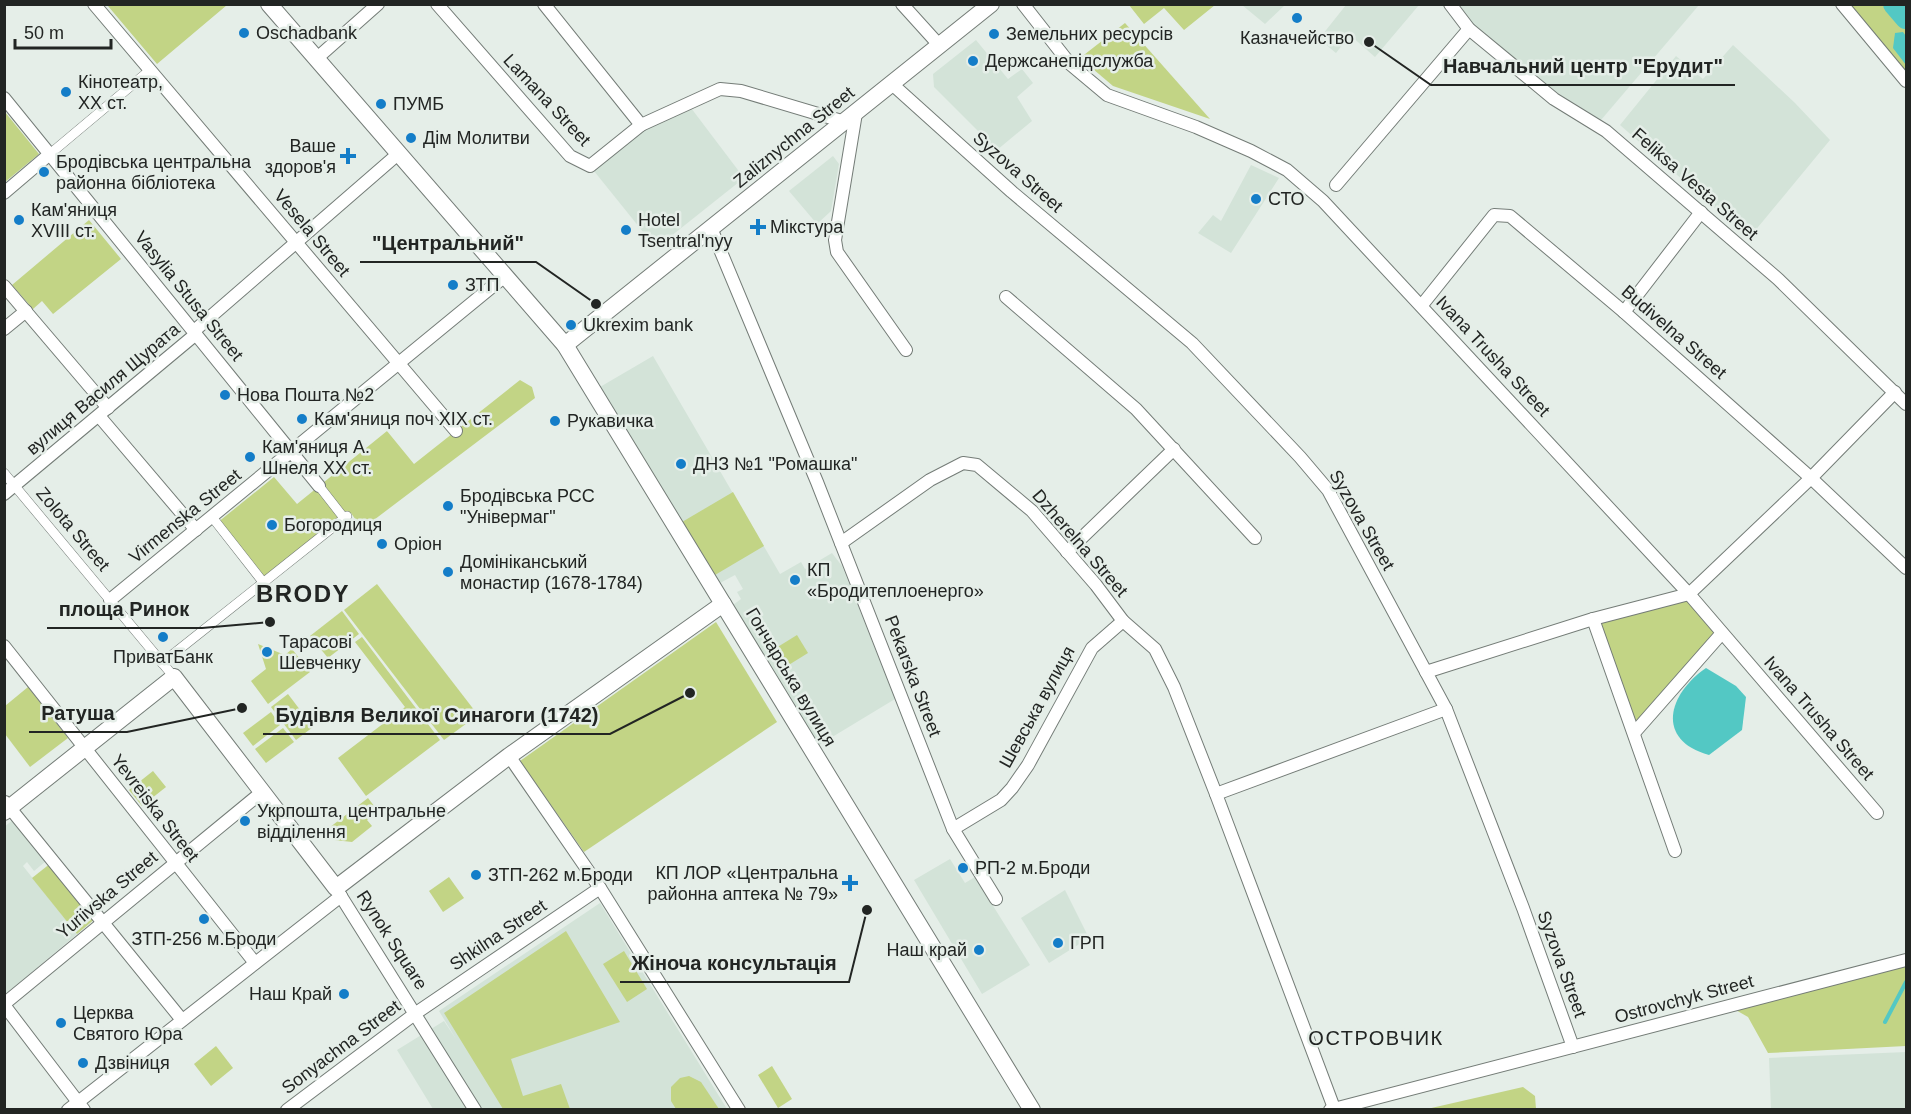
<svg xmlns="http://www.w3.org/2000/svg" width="1911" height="1114" viewBox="0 0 1911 1114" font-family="Arial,sans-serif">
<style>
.built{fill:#d3e3d8}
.green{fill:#c2d485}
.water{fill:#53c8c4}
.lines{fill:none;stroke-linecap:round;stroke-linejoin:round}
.stream{stroke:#53c8c4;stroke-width:4}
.river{stroke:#53c8c4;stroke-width:22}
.pedestrian-casing{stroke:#747c77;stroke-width:10}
.minor-casing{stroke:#747c77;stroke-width:14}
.secondary-casing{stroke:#747c77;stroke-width:18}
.pedestrian{stroke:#fff;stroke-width:9}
.minor{stroke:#fff;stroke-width:12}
.secondary{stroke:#fff;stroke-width:16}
.poi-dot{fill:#147dc8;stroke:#e5eee8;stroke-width:2}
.labels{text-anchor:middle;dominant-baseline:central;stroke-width:5;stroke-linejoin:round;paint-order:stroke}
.poi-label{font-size:18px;fill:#222523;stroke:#e5eee8;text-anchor:start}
.street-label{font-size:18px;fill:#222523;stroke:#e5eee8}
.neighbourhood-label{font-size:20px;letter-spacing:1.5px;fill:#222523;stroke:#e5eee8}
.district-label{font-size:24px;font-weight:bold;letter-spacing:1.5px;fill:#222523;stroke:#e5eee8}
.leader{fill:none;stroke:#222523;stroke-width:2}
.callout-dot{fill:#222523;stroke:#e5eee8;stroke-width:2}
.callout-label{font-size:20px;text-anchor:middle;font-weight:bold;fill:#222523;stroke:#e5eee8;stroke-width:5;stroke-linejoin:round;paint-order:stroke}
</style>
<rect width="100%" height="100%" fill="#e5eee8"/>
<g class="built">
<path d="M1242,5H1285L1265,24Z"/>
<path d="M1346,5V4L1419,5L1375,57L1350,35L1336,53L1319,39Z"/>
<path d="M1458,5H1699L1601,120L1558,93L1473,24Z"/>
<path d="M976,40L1008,79L1022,69L1033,83L1017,97L1032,121L997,150L934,87L933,74Z"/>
<path d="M1733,45L1795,103L1830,140L1749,238L1620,125L1676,56L1703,79Z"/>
<path d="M688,104L744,178L656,248L590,166L641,125Z"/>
<path d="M833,156L839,164L831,211L817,224L789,191Z"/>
<path d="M1251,165L1279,178L1231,253L1198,233L1213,215L1221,221Z"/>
<path d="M653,356L780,574L801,562L805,569L832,553L842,566L895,699L819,745L733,605L741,599L737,592L743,589L735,575L720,583L600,387Z"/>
<path d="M13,820L46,861L34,871L27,862L23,866L77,934L7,993L5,998L4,827Z"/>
<path d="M950,859L965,883L975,877L1030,965L982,994L914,880Z"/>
<path d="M1065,890L1089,938L1049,963L1021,918Z"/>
<path d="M600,903L727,1109H433L397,1050L444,1021L456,1039L439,1011Z"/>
<path d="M1906,1052V1109H1771L1769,1058Z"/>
</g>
<g class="green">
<path d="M110,5V4L227,5L157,64L108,6Z"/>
<path d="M1129,5H1215L1184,30L1164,8L1144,24Z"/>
<path d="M1849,5H1906V73Z"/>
<path d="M1125,23L1210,119L1113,86L1080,58Z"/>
<path d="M5,112L39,154L5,182H4Z"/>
<path d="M89,220L121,259L53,314L42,301L33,309L12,285Z"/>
<path d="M520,380L532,387L535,398L362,529L351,513L263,582L217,523L274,477L297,504L387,431L414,464Z"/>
<path d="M733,492L764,546L715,575L682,522Z"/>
<path d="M377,584L478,715L444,740L344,610Z"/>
<path d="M1689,599L1718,632L1635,726L1598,622Z"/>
<path d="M342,611L359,634L328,658L310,636Z"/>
<path d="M716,622L777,722L584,852L520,761Z"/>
<path d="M797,635L808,653L787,666L776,648Z"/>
<path d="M362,637L440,740L366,796L338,758L405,707L355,642Z"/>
<path d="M258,644L285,655L292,649L310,672L268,704L251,681L266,669Z"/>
<path d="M28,687L68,738L30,767L5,734V706Z"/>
<path d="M288,694L313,727L296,740L271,707Z"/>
<path d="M271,712L280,725L253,746L243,733Z"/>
<path d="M283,728L294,742L266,763L255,749Z"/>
<path d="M153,771L166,787L142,806L129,790Z"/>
<path d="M368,798L378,811L367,820L372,826L352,842L325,839L321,834Z"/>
<path d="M51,863L96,918L77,934L32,878Z"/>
<path d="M449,877L464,898L443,912L429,891Z"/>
<path d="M566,931L620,1022L511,1059L523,1096L561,1084L570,1109H503L444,1013Z"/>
<path d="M624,951L647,989L627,1002L603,964Z"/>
<path d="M1906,964V1046L1768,1053L1748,1017L1734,1009Z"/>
<path d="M216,1046L233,1068L211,1086L194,1064Z"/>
<path d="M772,1066L792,1099L778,1108L758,1075Z"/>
<path d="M689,1076L701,1082L719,1109H676L671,1101V1087L680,1078Z"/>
<path d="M1523,1087L1535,1096L1536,1109H1427Z"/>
</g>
<g class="water">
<path d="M1903,32L1906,36V65L1893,48L1895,33Z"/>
<path d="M1706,668L1736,686L1746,697L1742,730L1709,755C1655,740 1668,694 1706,668Z"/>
</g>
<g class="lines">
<path class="stream" d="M1885,1022L1906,982"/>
<path class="river" d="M1894,4L1906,18"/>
<defs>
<g id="pedestrian">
<path d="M51,153L150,70"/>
<path d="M4,473L174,677"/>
<path d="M319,486L344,518"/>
<path d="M212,517L263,582"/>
<path d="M162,663L347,516"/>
</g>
<g id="minor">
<path d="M94,4L456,431"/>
<path d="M437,4L570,156L590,166L641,125"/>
<path d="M544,4L641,125L720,89L741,91L845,122"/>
<path d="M902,4L940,46"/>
<path d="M1023,4L1070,64L1107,95L1196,127L1251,151L1287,170L1323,201L1689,594L1877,813"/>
<path d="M1450,4L1469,29L1554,99L1606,131L1778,279L1906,404"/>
<path d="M1842,4L1906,81"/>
<path d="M316,59L378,4"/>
<path d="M892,84L1012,192L1192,343L1300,457L1328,490L1446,709L1523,908L1573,1047"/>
<path d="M4,98L319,486"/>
<path d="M856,113L835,240L837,252L906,350"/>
<path d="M1336,185L1469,29"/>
<path d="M4,193L51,153"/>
<path d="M711,228L817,482L953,829L996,899"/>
<path d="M4,286L108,408"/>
<path d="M1006,297L1136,409L1255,538"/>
<path d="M1422,305L1494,215L1510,216L1624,312L1811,478L1906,568"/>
<path d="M1624,312L1701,212"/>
<path d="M4,329L26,311"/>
<path d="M194,331L398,154"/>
<path d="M99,416L196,530"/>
<path d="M4,494L196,334"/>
<path d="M841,543L930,480L963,463L977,465L1032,511L1096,585L1123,621L1155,649L1174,687L1216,794L1334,1108"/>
<path d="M1067,552L1174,449"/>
<path d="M110,600L505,276"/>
<path d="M1593,619L1675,851"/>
<path d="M4,646L255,963"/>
<path d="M1426,672L1593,619L1689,594L1811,478L1895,392"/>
<path d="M1634,733L1722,633"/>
<path d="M509,756L600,888L739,1110"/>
<path d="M1216,794L1446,709"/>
<path d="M5,802L182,1020"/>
<path d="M953,829L1001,800L1012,788L1028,765L1092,648L1123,621"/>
<path d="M337,890L475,1110"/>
<path d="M4,1004L262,792"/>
<path d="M4,1005L84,1110"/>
<path d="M68,1110L341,896"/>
<path d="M287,1110L416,1013L600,888"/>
<path d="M1330,1110L1906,960"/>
</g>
<g id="secondary">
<path d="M269,4L565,345L1032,1110"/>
<path d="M565,345L991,4"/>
<path d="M4,812L174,677L336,888L509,756L723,604"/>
</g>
</defs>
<use href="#pedestrian" class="pedestrian-casing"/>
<use href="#minor" class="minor-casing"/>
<use href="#secondary" class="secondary-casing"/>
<use href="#pedestrian" class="pedestrian"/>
<use href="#minor" class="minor"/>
<use href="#secondary" class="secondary"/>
</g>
<g class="poi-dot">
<circle cx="1297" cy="18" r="6"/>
<circle cx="244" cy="33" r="6"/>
<circle cx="994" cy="34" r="6"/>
<circle cx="973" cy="61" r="6"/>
<circle cx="66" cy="92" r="6"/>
<circle cx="381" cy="104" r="6"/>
<circle cx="411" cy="138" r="6"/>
<path d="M345 147h6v6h6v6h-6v6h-6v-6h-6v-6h6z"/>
<circle cx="44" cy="172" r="6"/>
<circle cx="1256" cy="199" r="6"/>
<circle cx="19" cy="220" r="6"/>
<path d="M755 218h6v6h6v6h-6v6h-6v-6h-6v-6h6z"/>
<circle cx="626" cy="230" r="6"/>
<circle cx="453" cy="285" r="6"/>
<circle cx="571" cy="325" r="6"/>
<circle cx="225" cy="395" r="6"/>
<circle cx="302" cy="419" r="6"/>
<circle cx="555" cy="421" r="6"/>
<circle cx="250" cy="457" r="6"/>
<circle cx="681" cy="464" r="6"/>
<circle cx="448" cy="506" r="6"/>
<circle cx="272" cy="525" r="6"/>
<circle cx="382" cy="544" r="6"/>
<circle cx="448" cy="572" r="6"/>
<circle cx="795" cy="580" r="6"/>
<circle cx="163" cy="637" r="6"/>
<circle cx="267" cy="652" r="6"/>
<circle cx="245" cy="821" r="6"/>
<circle cx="963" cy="868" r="6"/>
<circle cx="476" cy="875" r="6"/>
<path d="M847 874h6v6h6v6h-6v6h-6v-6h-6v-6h6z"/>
<circle cx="204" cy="919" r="6"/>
<circle cx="1058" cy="943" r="6"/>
<circle cx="979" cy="950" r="6"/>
<circle cx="344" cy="994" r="6"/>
<circle cx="61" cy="1023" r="6"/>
<circle cx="83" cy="1063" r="6"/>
</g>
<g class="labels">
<g class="poi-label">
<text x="256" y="33">Oschadbank</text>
<text x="1006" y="34">Земельних ресурсів</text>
<text x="1297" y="38" text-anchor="middle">Казначейство</text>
<text x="985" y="61">Держсанепідслужба</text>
<text x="78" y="82">Кінотеатр,<tspan x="78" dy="21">XX ст.</tspan></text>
<text x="393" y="104">ПУМБ</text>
<text x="423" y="138">Дім Молитви</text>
<text x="336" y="146" text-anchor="end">Ваше<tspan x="336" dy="21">здоров'я</tspan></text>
<text x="56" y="162">Бродівська центральна<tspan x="56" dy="21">районна бібліотека</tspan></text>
<text x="1268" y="199">СТО</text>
<text x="31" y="210">Кам'яниця<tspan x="31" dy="21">XVIII ст.</tspan></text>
<text x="638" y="220">Hotel<tspan x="638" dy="21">Tsentralʹnyy</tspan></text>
<text x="770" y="227">Мікстура</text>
<text x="465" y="285">ЗТП</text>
<text x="583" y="325">Ukrexim bank</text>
<text x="237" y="395">Нова Пошта №2</text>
<text x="314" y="419">Кам'яниця поч XIX ст.</text>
<text x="567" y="421">Рукавичка</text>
<text x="262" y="447">Кам'яниця А.<tspan x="262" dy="21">Шнеля XX cт.</tspan></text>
<text x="693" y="464">ДНЗ №1 "Ромашка"</text>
<text x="460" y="496">Бродівська РСС<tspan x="460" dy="21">"Універмаг"</tspan></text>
<text x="284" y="525">Богородиця</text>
<text x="394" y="544">Оріон</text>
<text x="460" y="562">Домініканський<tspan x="460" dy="21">монастир (1678-1784)</tspan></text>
<text x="807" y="570">КП<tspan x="807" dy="21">«Бродитеплоенерго»</tspan></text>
<text x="279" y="642">Тарасові<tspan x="279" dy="21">Шевченку</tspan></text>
<text x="163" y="657" text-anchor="middle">ПриватБанк</text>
<text x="257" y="811">Укрпошта, центральне<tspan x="257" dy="21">відділення</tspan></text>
<text x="975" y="868">РП-2 м.Броди</text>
<text x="838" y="873" text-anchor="end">КП ЛОР «Центральна<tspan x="838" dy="21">районна аптека № 79»</tspan></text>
<text x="488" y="875">ЗТП-262 м.Броди</text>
<text x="204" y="939" text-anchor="middle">ЗТП-256 м.Броди</text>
<text x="1070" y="943">ГРП</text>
<text x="967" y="950" text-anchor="end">Наш край</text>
<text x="332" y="994" text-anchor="end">Наш Край</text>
<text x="73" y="1013">Церква<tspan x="73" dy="21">Святого Юра</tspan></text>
<text x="95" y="1063">Дзвіниця</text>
</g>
<g class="street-label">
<text transform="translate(547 100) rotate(47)">Lamana Street</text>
<text transform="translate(794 137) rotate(-39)">Zaliznychna Street</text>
<text transform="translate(1018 172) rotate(41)">Syzova Street</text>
<text transform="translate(1695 184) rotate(41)">Feliksa Vesta Street</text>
<text transform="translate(312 233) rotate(50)">Vesela Street</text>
<text transform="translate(189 296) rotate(51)">Vasylia Stusa Street</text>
<text transform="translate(1674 332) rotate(41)">Budivelna Street</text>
<text transform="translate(1493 356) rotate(47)">Ivana Trusha Street</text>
<text transform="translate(103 389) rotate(-40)">вулиця Василя Щурата</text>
<text transform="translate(185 516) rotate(-39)">Virmenska Street</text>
<text transform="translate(1362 520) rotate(60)">Syzova Street</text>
<text transform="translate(73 529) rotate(50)">Zolota Street</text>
<text transform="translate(1080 543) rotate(49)">Dzherelna Street</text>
<text transform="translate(913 676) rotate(69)">Pekarska Street</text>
<text transform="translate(791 677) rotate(59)">Гончарська вулиця</text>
<text transform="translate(1037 707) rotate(-61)">Шевська вулиця</text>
<text transform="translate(1819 718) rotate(49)">Ivana Trusha Street</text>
<text transform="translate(155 808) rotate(52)">Yevreiska Street</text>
<text transform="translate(107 895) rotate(-40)">Yuriivska Street</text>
<text transform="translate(498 935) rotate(-34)">Shkilna Street</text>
<text transform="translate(392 940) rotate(57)">Rynok Square</text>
<text transform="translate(1562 964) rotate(70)">Syzova Street</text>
<text transform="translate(1684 999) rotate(-15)">Ostrovchyk Street</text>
<text transform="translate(341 1047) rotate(-37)">Sonyachna Street</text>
</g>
<g class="neighbourhood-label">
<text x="1376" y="1038">ОСТРОВЧИК</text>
</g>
<g class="district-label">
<text x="303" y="593">BRODY</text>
</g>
</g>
<path class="leader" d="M1369 42L1431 85H1735M596 304L536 262H360M270 622L202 628H47M242 708L127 732H29M690 693L610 734H263M867 910L849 982H620"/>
<g class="callout-dot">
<circle cx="1369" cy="42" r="6"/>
<circle cx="596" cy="304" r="6"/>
<circle cx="270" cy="622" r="6"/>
<circle cx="242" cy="708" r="6"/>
<circle cx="690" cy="693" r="6"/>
<circle cx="867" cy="910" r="6"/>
</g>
<g class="callout-label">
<text x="1583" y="73">Навчальний центр "Ерудит"</text>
<text x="448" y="250">"Центральний"</text>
<text x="124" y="616">площа Ринок</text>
<text x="78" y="720">Ратуша</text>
<text x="437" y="722">Будівля Великої Синагоги (1742)</text>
<text x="734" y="970">Жіноча консультація</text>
</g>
<rect width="1911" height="1114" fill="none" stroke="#222523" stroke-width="12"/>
<path d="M15 39v9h96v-9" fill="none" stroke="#222523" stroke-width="3"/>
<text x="24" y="39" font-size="18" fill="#222523" stroke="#e5eee8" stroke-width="4.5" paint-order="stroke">50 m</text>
</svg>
